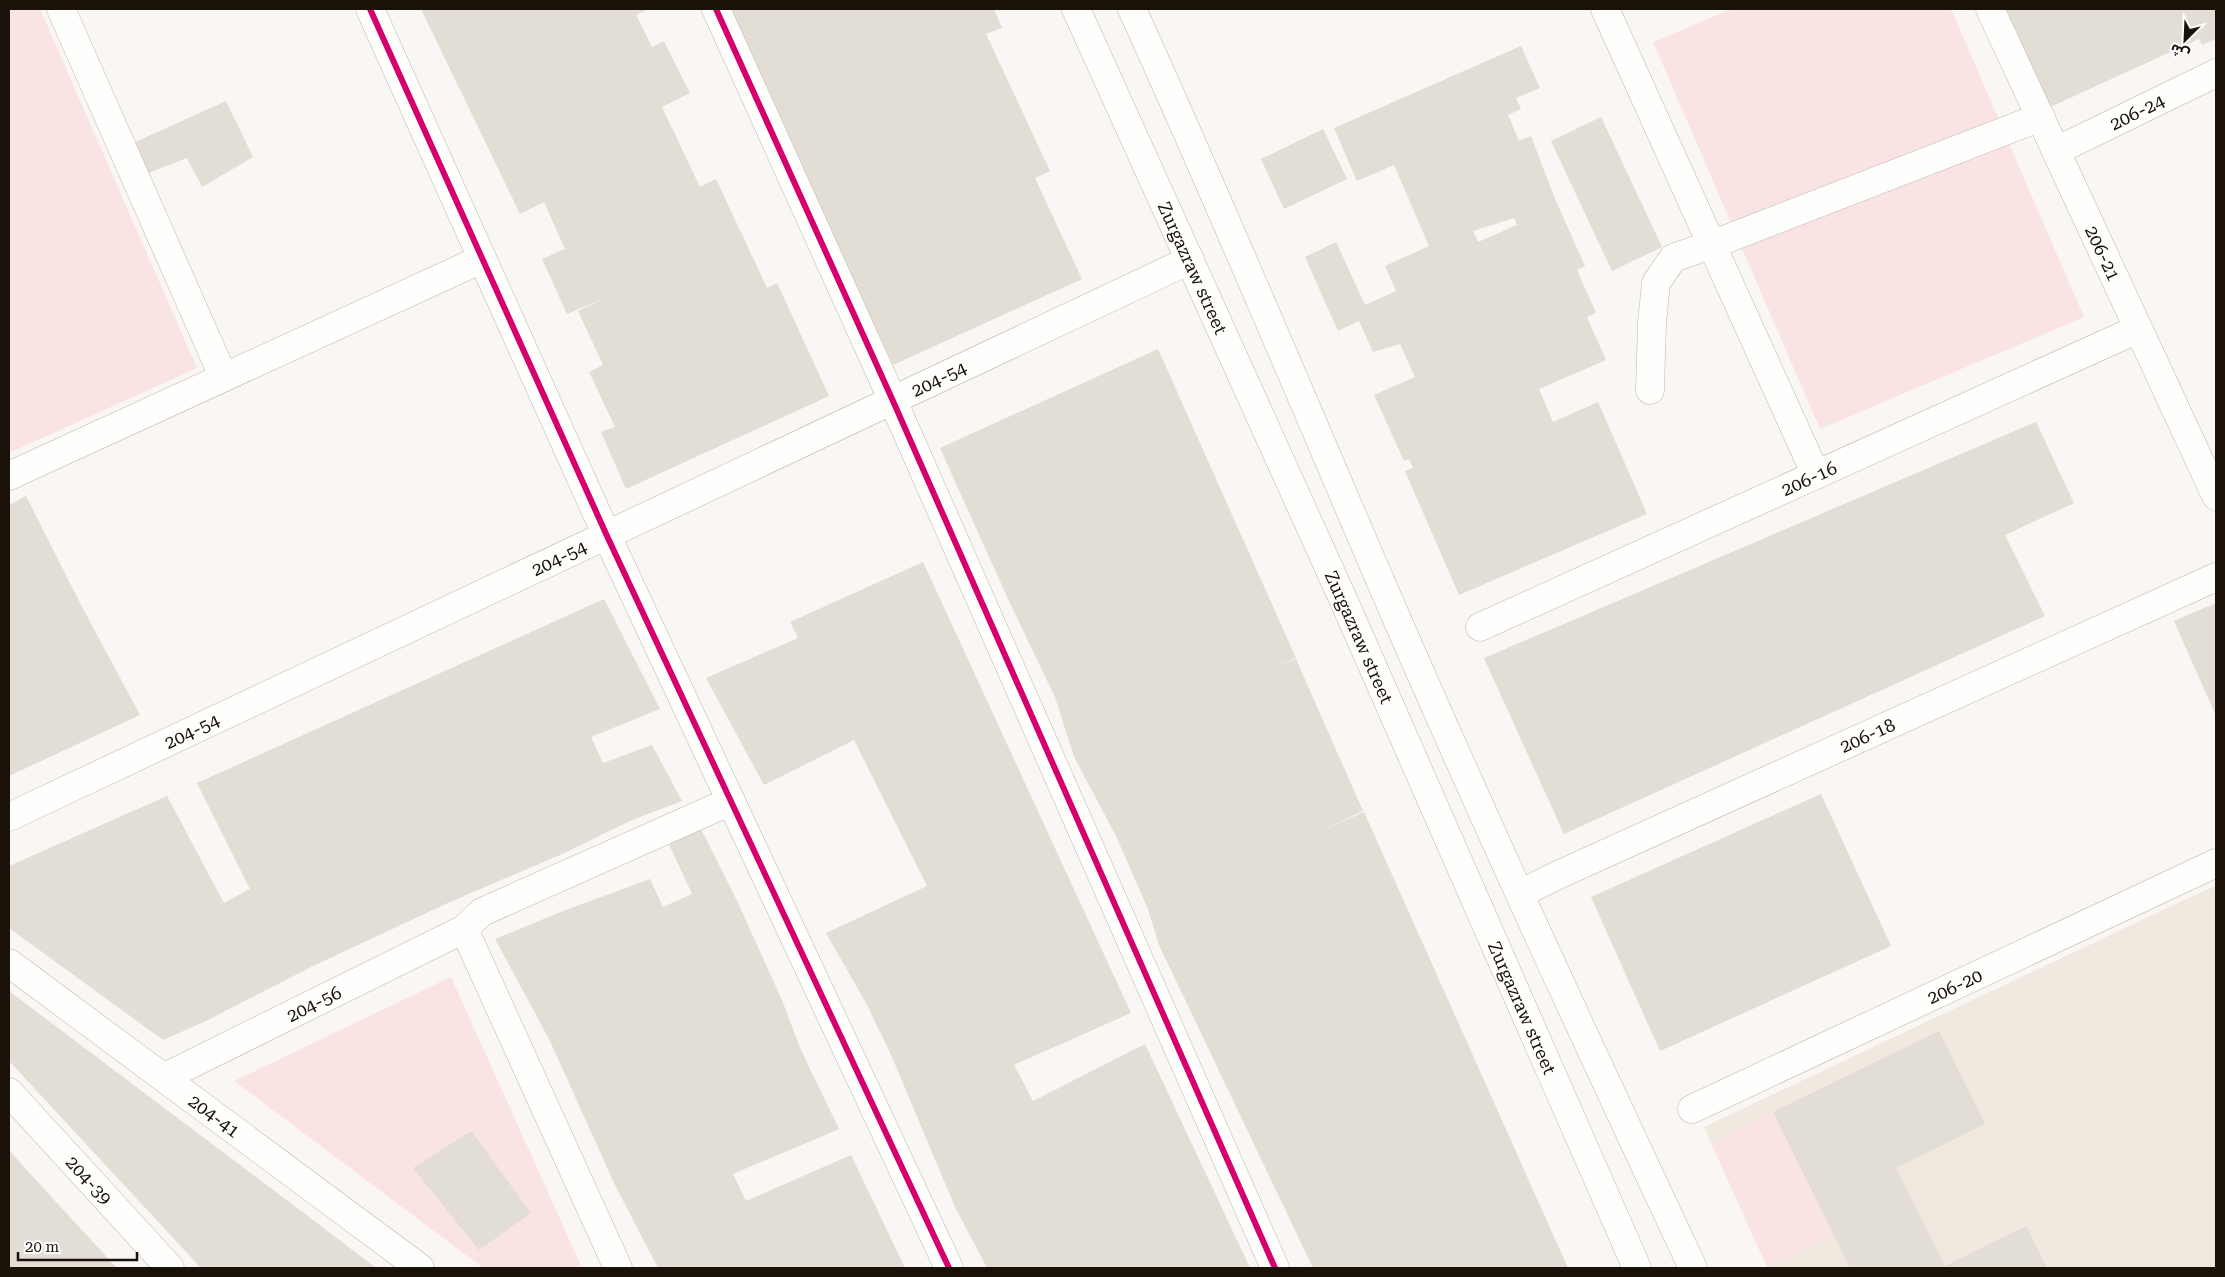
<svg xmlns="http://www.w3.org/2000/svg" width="2225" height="1277" viewBox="0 0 2225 1277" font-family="'Roboto Serif','Noto Sans Arabic',serif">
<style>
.built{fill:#f1e8e0}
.green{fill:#fae4e3}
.building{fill:#e2ddd5;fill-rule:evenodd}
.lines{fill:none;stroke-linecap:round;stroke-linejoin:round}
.minor-casing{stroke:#bbb5af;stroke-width:29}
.major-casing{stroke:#bbb5af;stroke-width:29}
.minor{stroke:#fefefd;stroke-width:28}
.major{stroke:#fefefd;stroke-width:28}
.cycleway-casing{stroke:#fff;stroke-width:9}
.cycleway{stroke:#d6006c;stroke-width:6}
.labels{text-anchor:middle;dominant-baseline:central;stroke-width:4;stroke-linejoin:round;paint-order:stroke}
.street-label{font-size:18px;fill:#1a1108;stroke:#fff}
</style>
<rect width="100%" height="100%" fill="#f9f6f3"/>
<path class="built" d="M2216,885V1268H1768L1704,1127Z"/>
<g class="green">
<path d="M9,9H40L197,368L9,453Z"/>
<path d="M1732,9H1951L2084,317L1820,429L1653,42Z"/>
<path d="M451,977L582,1268H483L234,1081Z"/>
<path d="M1773,1112L1834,1236L1766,1265L1712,1145Z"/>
</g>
<g class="building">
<path d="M421,9H644L645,11L636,15L652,47L664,41L690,93L662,107L700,187L716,179L767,288L777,283L829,396L626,489L601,432L615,427L589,372L603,365L578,311L605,298L567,314L542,259L565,249L544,202L520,214Z"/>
<path d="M731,9H994L1002,28L986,34L1050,171L1035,178L1082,279L893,365L828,227L748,77L760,71Z"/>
<path d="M2002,9H2216V39L2202,45L2199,39L2048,108Z"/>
<path d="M1521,46L1540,88L1516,98L1521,109L1508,115L1519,141L1531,136L1555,199L1585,266L1577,270L1596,313L1587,317L1606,360L1539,389L1553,422L1598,402L1647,514L1459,595L1405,471L1413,468L1409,459L1404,461L1374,395L1415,377L1400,344L1373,352L1359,321L1338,331L1305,257L1336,242L1365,305L1396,291L1385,266L1429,246L1394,165L1357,181L1334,128ZM1514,218L1517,225L1478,242L1473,231Z"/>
<path d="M226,101L253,157L202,187L187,158L146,174L133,143Z"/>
<path d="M1601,117L1662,247L1612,271L1551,141Z"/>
<path d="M1323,129L1347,179L1284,209L1261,159Z"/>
<path d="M1158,349L1296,658L1276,667L1296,659L1363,811L1320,831L1364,812L1568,1268H1313L1159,945L1148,909L1115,834L1074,757L1055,697L1008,599L940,448Z"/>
<path d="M2036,422L2074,503L2005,535L2045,616L1564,834L1484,658Z"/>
<path d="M26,496L81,605L140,715L9,776V505Z"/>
<path d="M923,562L1131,1013L1014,1065L1033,1101L1145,1044L1250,1268H987L955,1207L892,1057L866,1003L826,933L927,886L854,740L764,785L706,678L798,638L790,622Z"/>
<path d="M604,599L660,709L591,737L603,763L652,745L682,801L632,820L560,855L450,902L313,966L206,1021L163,1040L9,928V866L167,796L224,903L250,889L197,783Z"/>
<path d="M2216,603V716L2174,621Z"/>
<path d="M1821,794L1891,946L1660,1051L1591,897Z"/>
<path d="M699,825L738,903L782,1000L800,1048L839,1129L733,1174L746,1201L851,1155L905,1268H658L615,1185L549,1039L495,939L563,911L650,879L663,907L692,894L667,840Z"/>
<path d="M9,991L317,1223L376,1268H201L9,1061Z"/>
<path d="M1939,1031L1985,1124L1896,1168L1945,1266L2026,1226L2047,1268H1850L1773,1112Z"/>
<path d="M471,1131L531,1213L479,1250L413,1168Z"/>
<path d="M9,1150L33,1177L117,1268H9Z"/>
</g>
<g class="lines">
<defs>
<g id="minor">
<path d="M61,9L223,376"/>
<path d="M370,9L607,536L949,1268"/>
<path d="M716,9L893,401L1275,1268"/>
<path d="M1605,9L1816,475"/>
<path id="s1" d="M1990,9L2216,496"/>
<path id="s2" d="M2056,151L2216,73"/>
<path d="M1650,390L1652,322L1656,283L1673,258L1711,245L2041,117"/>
<path d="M9,476L482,259"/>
<path id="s3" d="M1480,627L2138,329"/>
<path id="s4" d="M9,817L1190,260"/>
<path id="s5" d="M1520,894L1558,875L2216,577"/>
<path d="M464,929L618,1268"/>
<path id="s6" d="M9,963L420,1268"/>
<path id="s7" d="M165,1077L464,929L482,912L731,801"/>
<path id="s8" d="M9,1092L170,1268"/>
<path id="s9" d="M1692,1109L2216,863"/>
</g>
<g id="major">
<path id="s10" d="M1076,9L1347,608L1637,1268"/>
<path d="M1132,9C1219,200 1300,394 1383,587C1482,816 1587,1042 1693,1268"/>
</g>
</defs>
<use href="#minor" class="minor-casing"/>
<use href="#major" class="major-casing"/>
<use href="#minor" class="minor"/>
<use href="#major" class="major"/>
<defs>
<g id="cycleway">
<path d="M370,9L607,536L949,1268"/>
<path d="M716,9L893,401L1275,1268"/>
</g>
</defs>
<use href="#cycleway" class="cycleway-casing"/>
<use href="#cycleway" class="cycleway"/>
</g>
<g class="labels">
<g class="street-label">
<text stroke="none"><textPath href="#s2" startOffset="90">206-24</textPath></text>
<text stroke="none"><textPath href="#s1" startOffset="269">206-21</textPath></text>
<text stroke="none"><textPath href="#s10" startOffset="284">Zurgazraw street</textPath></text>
<text stroke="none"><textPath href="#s4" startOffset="1028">204-54</textPath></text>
<text stroke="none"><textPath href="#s3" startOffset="361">206-16</textPath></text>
<text stroke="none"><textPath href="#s4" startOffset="608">204-54</textPath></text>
<text stroke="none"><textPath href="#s10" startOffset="689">Zurgazraw street</textPath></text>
<text stroke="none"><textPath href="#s4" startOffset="202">204-54</textPath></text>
<text stroke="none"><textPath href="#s5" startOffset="382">206-18</textPath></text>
<text stroke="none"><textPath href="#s9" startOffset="290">206-20</textPath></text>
<text stroke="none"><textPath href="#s7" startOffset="166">204-56</textPath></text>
<text stroke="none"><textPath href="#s10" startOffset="1094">Zurgazraw street</textPath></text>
<text stroke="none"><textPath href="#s6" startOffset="256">204-41</textPath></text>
<text stroke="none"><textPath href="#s8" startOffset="119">204-39</textPath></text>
</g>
</g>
<rect width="2225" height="1277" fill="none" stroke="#1a1108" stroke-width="20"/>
<g transform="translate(2185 40) rotate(204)" stroke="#ffffff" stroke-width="4" paint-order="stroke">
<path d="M0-4L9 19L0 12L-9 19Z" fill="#1a1108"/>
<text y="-8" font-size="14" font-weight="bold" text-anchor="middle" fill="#1a1108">ش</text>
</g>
<path d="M18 1252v8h119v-8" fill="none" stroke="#1a1108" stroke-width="2.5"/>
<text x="25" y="1252" font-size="15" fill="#1a1108" stroke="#ffffff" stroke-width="4" paint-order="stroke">20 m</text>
</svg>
